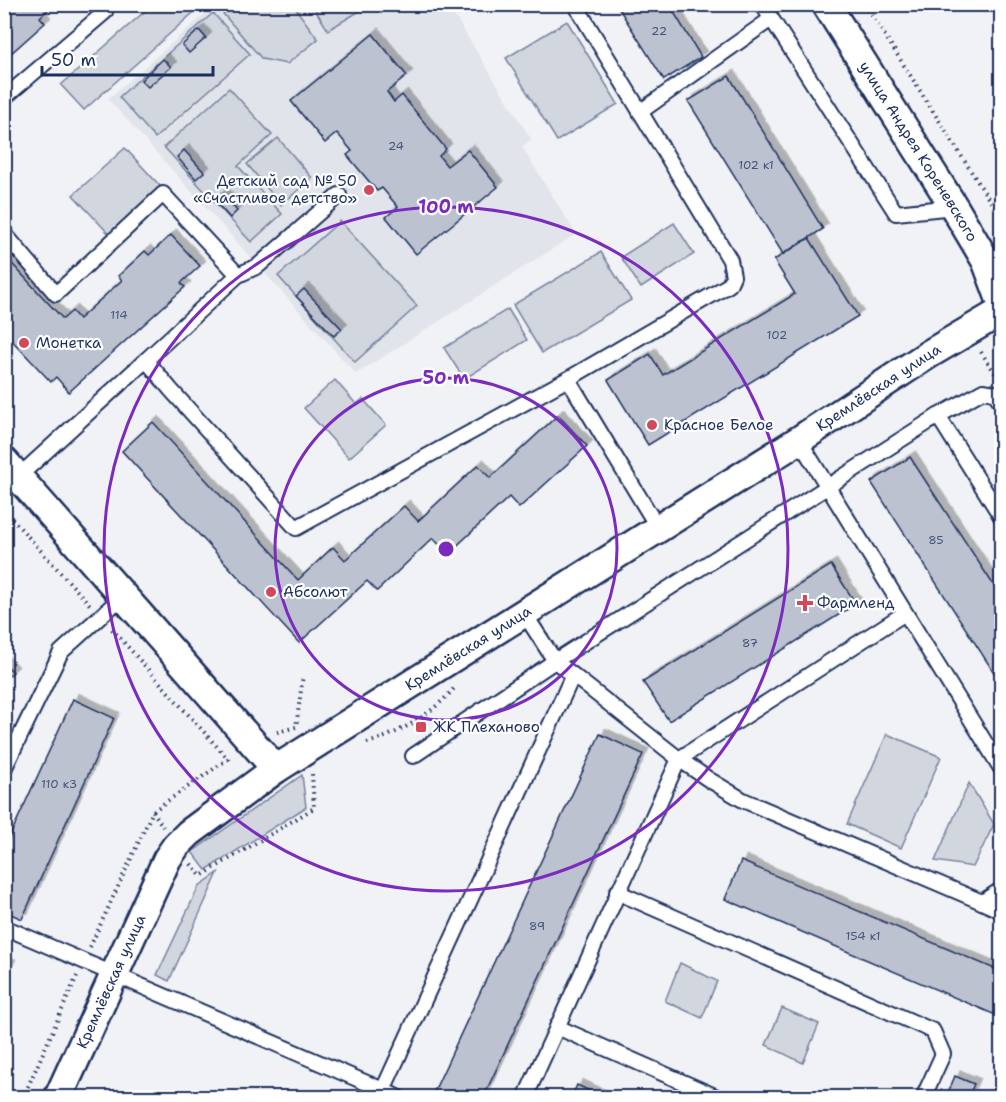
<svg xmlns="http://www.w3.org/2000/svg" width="1006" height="1102" viewBox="0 0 1006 1102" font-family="'Shantell Sans',sans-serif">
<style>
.built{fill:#e1e4ea}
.green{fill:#d2d6df;stroke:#76829e;stroke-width:1.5}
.building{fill:#bcc2d0;stroke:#1b2f5e;stroke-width:1.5;filter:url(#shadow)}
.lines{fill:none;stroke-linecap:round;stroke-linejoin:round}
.service-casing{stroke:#1b2f5e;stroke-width:18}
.minor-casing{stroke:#1b2f5e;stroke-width:32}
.path{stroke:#1b2f5e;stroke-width:4;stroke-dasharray:1.5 4.5;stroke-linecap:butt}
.service{stroke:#fff;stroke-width:14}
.minor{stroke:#fff;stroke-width:27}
.ring{fill:none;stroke:#7b2cbf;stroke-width:3}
.poi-dot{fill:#d1495b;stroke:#fff;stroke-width:2}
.labels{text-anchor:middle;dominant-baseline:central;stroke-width:4.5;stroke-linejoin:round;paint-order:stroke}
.number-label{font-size:12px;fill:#43547a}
.street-label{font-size:15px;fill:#1b2f5e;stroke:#fff}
.poi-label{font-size:15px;fill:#1b2f5e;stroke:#fff;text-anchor:start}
.centre{fill:#7b2cbf;stroke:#fff;stroke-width:3}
.ring-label{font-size:18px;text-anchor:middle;font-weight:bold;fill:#7b2cbf;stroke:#fff;stroke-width:4.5;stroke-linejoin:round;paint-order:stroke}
</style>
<defs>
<filter id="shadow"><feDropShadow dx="5.5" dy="-5.5" stdDeviation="0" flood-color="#0004"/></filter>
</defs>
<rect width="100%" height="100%" fill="#f1f2f5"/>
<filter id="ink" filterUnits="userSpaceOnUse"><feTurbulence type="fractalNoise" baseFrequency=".0167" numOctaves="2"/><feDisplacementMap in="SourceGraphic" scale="12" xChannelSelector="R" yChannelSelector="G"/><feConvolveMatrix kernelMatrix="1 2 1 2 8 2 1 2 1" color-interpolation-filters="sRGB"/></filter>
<g filter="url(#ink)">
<path class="built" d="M215,5H448L531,139L522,147L576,234L356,374L108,99Z"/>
<g class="green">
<path d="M224,4L293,5L318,39L287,64L262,59L219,9Z"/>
<path d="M152,5H202L84,110L61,85Z"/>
<path d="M312,5H370L328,30Z"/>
<path d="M213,13L250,54L155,138L119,97Z"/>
<path d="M567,21L618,104L557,141L506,58Z"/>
<path d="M229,88L272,135L238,166L282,214L251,242L164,147Z"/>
<path d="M278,138L312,178L281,205L247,164Z"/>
<path d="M125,148L162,188L110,235L73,195Z"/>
<path d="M340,221L417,306L355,362L278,276Z"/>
<path d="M674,223L694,254L641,288L621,257Z"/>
<path d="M601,252L631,300L542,353L513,305Z"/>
<path d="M508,309L527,340L464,379L444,348Z"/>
<path d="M335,380L356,404L363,399L386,425L349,458L304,408Z"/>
<path d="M887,734L941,757L901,848L847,824Z"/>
<path d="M302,775L306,807L206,870L192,852Z"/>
<path d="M969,783L994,824L973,867L935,861Z"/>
<path d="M218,873L169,981L157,975L199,886Z"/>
<path d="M680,963L717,981L702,1018L665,1001Z"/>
<path d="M782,1008L819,1024L803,1063L766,1045Z"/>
</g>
<g class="building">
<path d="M4,4H54L40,17L45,23L9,55L4,51Z"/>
<path d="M616,4H669L701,57L664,80Z"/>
<path d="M199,30L206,38L189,53L182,45Z"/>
<path d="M373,34L407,76L387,92L394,102L402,95L446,149L439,156L447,166L468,150L498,187L416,254L386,217L398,207L382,188L377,191L347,155L352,151L337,133L325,143L291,101Z"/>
<path d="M163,59L171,67L148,87L141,80Z"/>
<path d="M729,76L823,229L783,254L688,101Z"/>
<path d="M184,150L204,172L196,179L177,157Z"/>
<path d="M222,193L237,211L230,218L214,200Z"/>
<path d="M171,235L200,266L181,283L185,287L69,392L56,377L51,382L4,332V255L63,319L72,311L79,319L122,280L118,276L145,251L149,255Z"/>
<path d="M809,238L858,316L648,445L608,380L650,354L663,375L795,294L774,260Z"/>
<path d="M304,289L342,329L334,336L296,296Z"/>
<path d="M558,415L587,446L519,508L509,497L448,554L433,538L377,591L367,581L299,643L122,451L153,422L298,580L333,547L345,560L404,506L418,521L478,465L490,478Z"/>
<path d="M910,457L1002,598V685L871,482Z"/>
<path d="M831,565L856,604L669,721L643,682Z"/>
<path d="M4,663L13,672L4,680Z"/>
<path d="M73,699L114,718L22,919L4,911V849Z"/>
<path d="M600,734L643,754L483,1098H431Z"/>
<path d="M741,861L1002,972L1000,1017L725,899Z"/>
<path d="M4,962L10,965L4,976Z"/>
<path d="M955,1076L974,1084L968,1098H952L947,1095Z"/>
<path d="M577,1085L605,1098H571Z"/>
</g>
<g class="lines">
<defs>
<g id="service">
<path d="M575,4L730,260L733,276L729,285L568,379L658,528"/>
<path d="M762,4L896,213L954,207"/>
<path d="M4,98L105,12L98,4"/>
<path d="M640,112L771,19"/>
<path d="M4,233L56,294L163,194L238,275L146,360"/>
<path d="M238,275L258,266L339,195"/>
<path d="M938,416L1002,518"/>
<path d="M799,440L1002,770"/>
<path d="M18,477L146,360L171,390L296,528L568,379"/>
<path d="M524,613L555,661L679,759L708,779L743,800L982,902L1002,889"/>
<path d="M413,756L555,661L938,416L983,391L995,393L1002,404"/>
<path d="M4,769L61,652L123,596"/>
<path d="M617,892L933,1031L943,1054L923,1098"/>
<path d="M982,902L1002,911"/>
<path d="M4,927L383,1090"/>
<path d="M557,1027L719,1098"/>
<path d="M399,1098L383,1090L573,675"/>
<path d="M525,1098L679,759L905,613"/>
</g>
<g id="minor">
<path id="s1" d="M826,4L954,207L986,261L1002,304"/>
<path d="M4,461L276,769"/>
<path id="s2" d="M58,1098L167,859L176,846L189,833L276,769L799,440L929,354L1002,311"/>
</g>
</defs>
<use href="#service" class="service-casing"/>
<use href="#minor" class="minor-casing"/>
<g class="path">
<path d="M865,4L1002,220"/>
<path d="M981,352L997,376"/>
<path d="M4,510L90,605"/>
<path d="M277,732L296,727L303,676"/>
<path d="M367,743C398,735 435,712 455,687"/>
<path d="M153,811L163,827"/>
<path d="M191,864L201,876L314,808L312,774"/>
<path d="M90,947L153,811L228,759L111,628"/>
<path d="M23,1098L77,976"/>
</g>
<use href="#service" class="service"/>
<use href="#minor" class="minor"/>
</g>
</g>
<g class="ring">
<circle cx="446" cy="549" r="171"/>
<circle cx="446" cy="549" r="342"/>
</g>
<g class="poi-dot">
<circle cx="369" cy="190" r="6"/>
<circle cx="24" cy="343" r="6"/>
<circle cx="652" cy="425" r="6"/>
<circle cx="271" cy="592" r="6"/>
<path d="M802 594h6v6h6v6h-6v6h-6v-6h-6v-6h6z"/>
<rect x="415" y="721" width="12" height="12" rx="3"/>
</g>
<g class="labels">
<g class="number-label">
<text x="659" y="31">22</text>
<text x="396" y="146">24</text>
<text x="756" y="165">102 к1</text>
<text x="119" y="315">114</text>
<text x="777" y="335">102</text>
<text x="936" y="540">85</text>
<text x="750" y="643">87</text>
<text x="59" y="784">110 к3</text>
<text x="537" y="926">89</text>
<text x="863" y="936">154 к1</text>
</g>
<g class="street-label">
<text stroke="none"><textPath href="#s1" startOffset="174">улица Андрея Кореневского</textPath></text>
<text stroke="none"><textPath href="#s2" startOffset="1118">Кремлёвская улица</textPath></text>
<text stroke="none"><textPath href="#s2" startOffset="632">Кремлёвская улица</textPath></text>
<text stroke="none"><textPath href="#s2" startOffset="128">Кремлёвская улица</textPath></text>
</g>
<g class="poi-label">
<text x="357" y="181" text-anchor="end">Детский сад № 50<tspan x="357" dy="17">«Счастливое детство»</tspan></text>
<text x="36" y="343">Монетка</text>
<text x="664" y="425">Красное Белое</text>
<text x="283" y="592">Абсолют</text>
<text x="817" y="603">Фармленд</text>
<text x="433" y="727">ЖК Плеханово</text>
</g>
</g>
<circle cx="446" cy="549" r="9" class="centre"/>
<g class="ring-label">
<text x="446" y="213">100 m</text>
<text x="446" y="384">50 m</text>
</g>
<rect width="1006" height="1102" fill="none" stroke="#fff" stroke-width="24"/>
<rect x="12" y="12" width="982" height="1078" fill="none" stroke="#1b2f5e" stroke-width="2" filter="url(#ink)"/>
<path d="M42 66v9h171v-9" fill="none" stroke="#1b2f5e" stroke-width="3"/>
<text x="51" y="66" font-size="18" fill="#1b2f5e" stroke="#ffffff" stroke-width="4.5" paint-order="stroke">50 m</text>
</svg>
